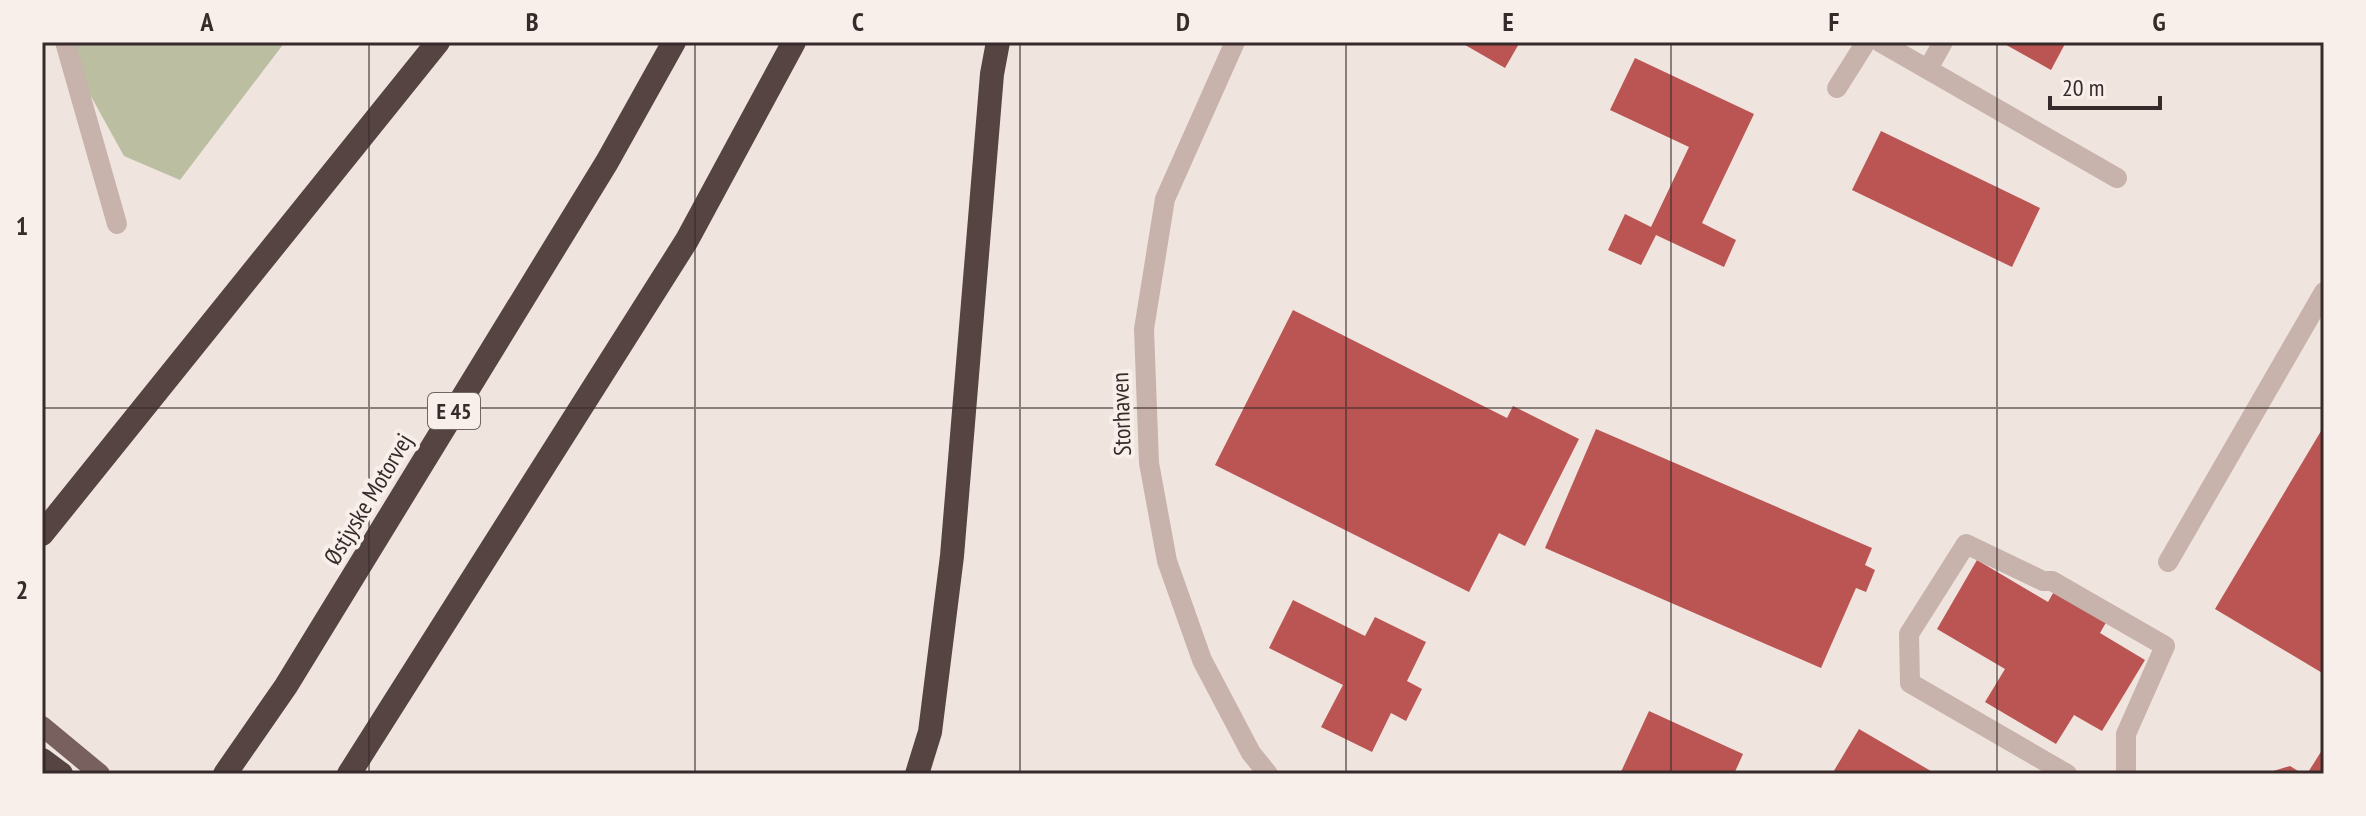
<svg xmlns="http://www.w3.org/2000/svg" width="2366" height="816" viewBox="0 0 2366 816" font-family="'PT Sans Narrow',sans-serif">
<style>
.green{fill:#bbbea0}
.building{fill:#ba5553}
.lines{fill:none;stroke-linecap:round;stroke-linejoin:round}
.lane{stroke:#c7b2ac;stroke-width:20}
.street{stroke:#c7b2ac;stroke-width:20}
.primary{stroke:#77605d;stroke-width:20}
.highway{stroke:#564442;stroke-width:24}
.grid{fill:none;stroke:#362b2a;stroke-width:2;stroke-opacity:0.55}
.labels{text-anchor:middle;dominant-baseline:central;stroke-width:8;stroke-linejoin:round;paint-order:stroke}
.shield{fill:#f8efeb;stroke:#706664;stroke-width:2}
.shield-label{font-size:22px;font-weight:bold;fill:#362b2a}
.street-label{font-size:24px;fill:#362b2a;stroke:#f8efeb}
.neatline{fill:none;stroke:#362b2a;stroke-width:3}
.grid-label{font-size:26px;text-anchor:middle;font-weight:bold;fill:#362b2a}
</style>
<rect width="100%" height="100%" fill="#f0e4df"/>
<path class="green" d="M61,42H285L180,180L124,156Z"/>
<g class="building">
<path d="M1460,42H1520L1505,68Z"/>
<path d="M2001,42H2066L2051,70Z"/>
<path d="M1635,58L1754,114L1702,223L1736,240L1724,267L1656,235L1641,265L1608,250L1625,214L1651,227L1689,147L1610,110Z"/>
<path d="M1881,131L2040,208L2012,267L1852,190Z"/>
<path d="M1293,310L1507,418L1513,406L1579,439L1525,546L1499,533L1469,592L1215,465Z"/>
<path d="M2324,426V674L2215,609Z"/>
<path d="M1596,429L1872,548L1865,565L1875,570L1866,592L1856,588L1821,668L1545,548Z"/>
<path d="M1977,560L2048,602L2056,588L2108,619L2100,633L2145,660L2102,731L2074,715L2056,744L1985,702L2005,669L1937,629Z"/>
<path d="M1293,600L1365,636L1375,617L1426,642L1407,681L1422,689L1406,721L1391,713L1372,752L1321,727L1343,685L1269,648Z"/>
<path d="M1649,711L1743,754L1734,774H1620Z"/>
<path d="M1859,729L1936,774H1832Z"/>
<path d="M2324,747V774H2307Z"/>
<path d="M2290,766L2303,774H2267V773Z"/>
</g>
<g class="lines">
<g class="lane">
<path d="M1880,42L2117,178"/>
<path d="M1928,69L1943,42"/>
<path d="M2168,562L2324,292"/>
<path d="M2067,774L1910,683L1909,634L1966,544L2043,581H2052L2165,646L2126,734V774"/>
</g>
<g class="street">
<path d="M65,42L117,224"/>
<path d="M1235,42L1165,199L1144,329L1149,463L1167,561L1202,660L1251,753L1268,774"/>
<path d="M1837,88L1866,42"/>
</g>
<path class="primary" d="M42,726L100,774"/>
<g class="highway">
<path d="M42,534L438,42"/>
<path d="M42,760L61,774"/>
<path d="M225,774L286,686L607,162L674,42"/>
<path d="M349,774L687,240L794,42"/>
<path d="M917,774L930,732L952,556L992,74L998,42"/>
</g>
</g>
<path class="grid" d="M369,42V774M695,42V774M1020,42V774M1346,42V774M1671,42V774M1997,42V774M42,408H2324"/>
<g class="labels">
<rect class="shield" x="428" y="393" width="52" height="36" rx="6"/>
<g class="shield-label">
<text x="454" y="411">E 45</text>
</g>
<g class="street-label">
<text transform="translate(1121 414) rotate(-92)">Storhaven</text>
<text transform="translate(368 499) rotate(-59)">Østjyske Motorvej</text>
</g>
</g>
<rect width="2366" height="816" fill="none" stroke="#f8efeb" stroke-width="88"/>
<path d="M2050 96v12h110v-12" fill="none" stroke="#362b2a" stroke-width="4"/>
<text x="2062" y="96" font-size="24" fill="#362b2a" stroke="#f8efeb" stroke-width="6" paint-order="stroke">20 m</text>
<rect x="44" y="44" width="2278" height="728" class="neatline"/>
<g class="grid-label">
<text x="207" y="31">A</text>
<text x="532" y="31">B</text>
<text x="858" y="31">C</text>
<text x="1183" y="31">D</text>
<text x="1508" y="31">E</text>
<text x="1834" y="31">F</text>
<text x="2159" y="31">G</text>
<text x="22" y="235">1</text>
<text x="22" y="599">2</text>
</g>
</svg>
